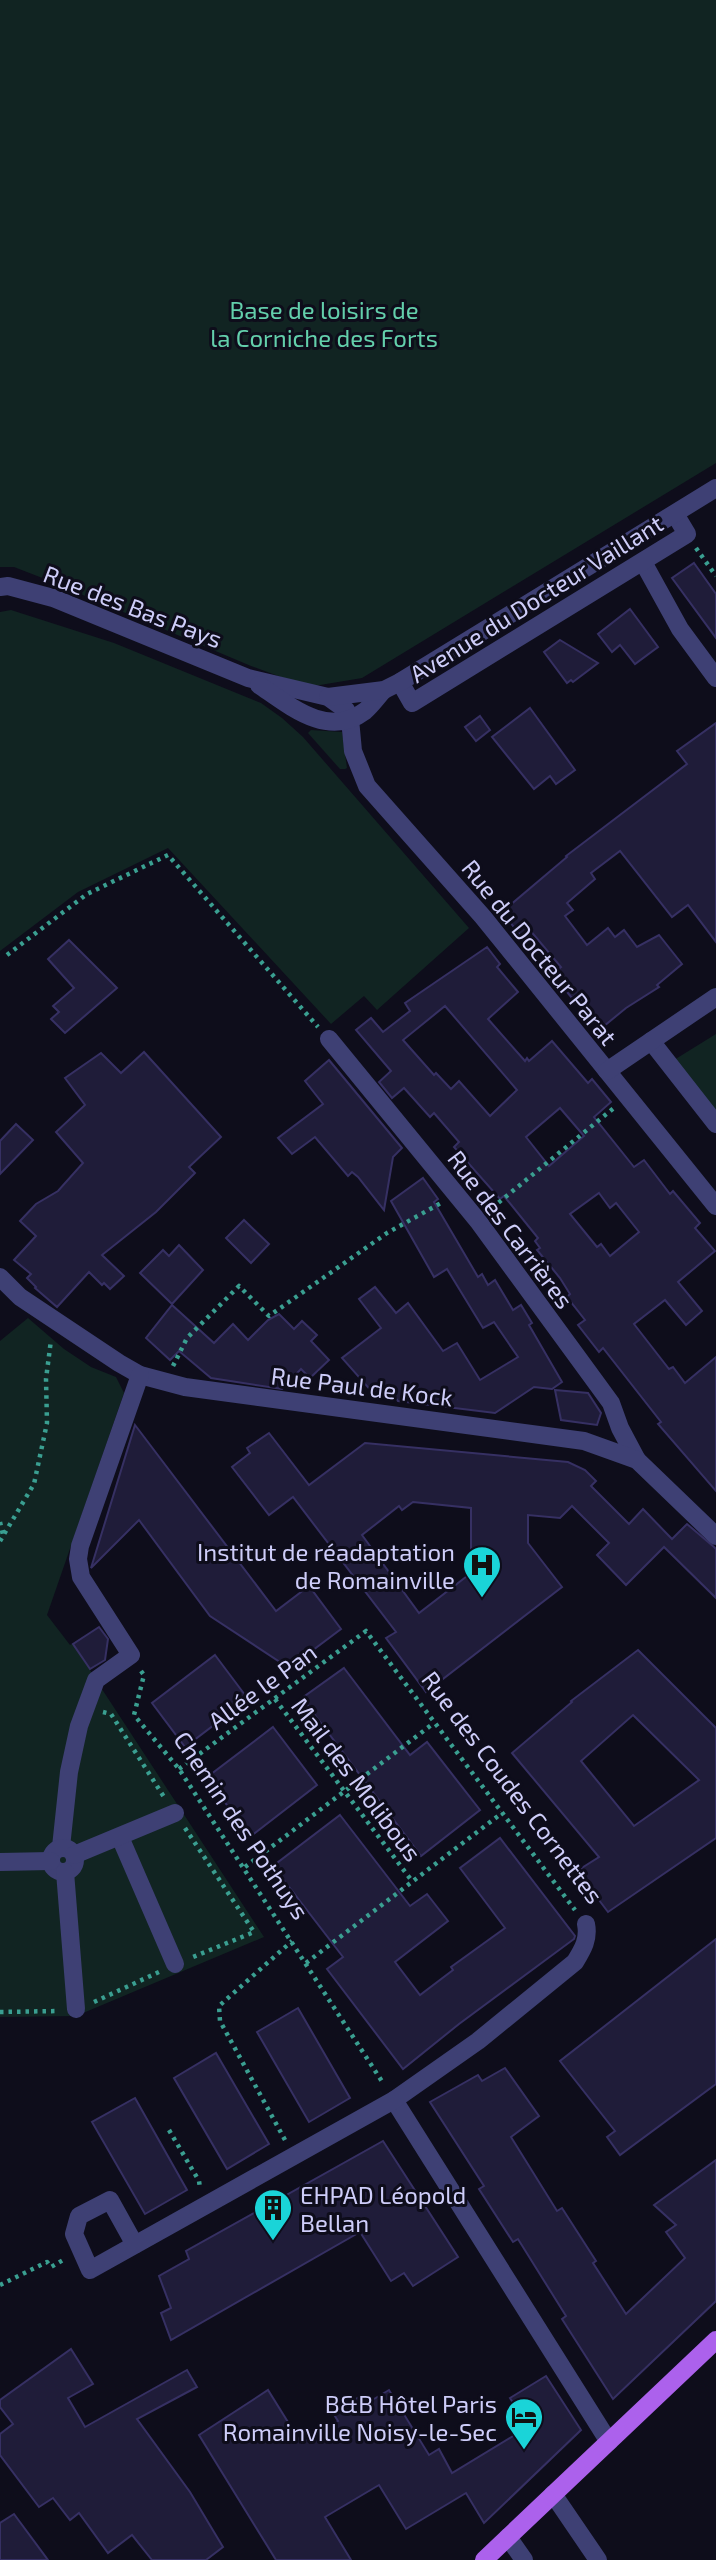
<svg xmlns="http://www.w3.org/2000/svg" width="716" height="2560" viewBox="0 0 716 2560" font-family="'Exo 2',sans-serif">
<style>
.green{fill:#112422}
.building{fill:#1f1c39;stroke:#363063;stroke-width:2;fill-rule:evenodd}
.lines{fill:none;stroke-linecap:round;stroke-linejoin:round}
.path{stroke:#3a9f91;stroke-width:4.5;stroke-dasharray:3.5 5;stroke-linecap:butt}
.minor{stroke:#3e4074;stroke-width:18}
.major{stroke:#ac61ec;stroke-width:18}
.labels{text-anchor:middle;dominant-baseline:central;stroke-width:6;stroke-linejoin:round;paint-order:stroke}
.park-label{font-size:24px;fill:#63cfab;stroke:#0e0d1b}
.street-label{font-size:24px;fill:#cecdf9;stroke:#0e0d1b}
.poi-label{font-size:24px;fill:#cecdf9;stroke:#0e0d1b;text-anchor:end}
</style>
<rect width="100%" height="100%" fill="#0e0d1b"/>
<g class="green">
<path d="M0,0H716V463L362,678L314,686L281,677L251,666L45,579L14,567H0Z"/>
<path d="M11,610L114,643L261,703L282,718L303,737L469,928L377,1010L364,996L331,1024L168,848L78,892L0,951V612Z"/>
<path d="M311,730L342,732L347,768L345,769H340L308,733Z"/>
<path d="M716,1034V1113L674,1060Z"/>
<path d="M28,1318L64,1349L91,1367L116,1377L124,1393L47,1615L70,1645L99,1627L108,1639L105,1660L90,1670L96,1680L264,1937L76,2016L0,2017V1341Z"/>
</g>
<g class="building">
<path d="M694,563L716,594V638L672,578Z"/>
<path d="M630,609L658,647L635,664L620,645L612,652L598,634Z"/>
<path d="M560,640L598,663L573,682L571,680L567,683L544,652Z"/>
<path d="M530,708L575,770L556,784L550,776L534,789L492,737Z"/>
<path d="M480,716L490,730L476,741L465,727Z"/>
<path d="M716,723V942L688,905L672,917L620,851L591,873L595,879L567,903L573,910L565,916L587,945L608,928L615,937L624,930L637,947L659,935L682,964L657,985L659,987L626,1008L604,1026L577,994L572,998L552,974L561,967L529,929L521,936L502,912L567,857L566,856L687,764L677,751Z"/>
<path d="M69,940L117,988L65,1033L51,1019L59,1012L53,1006L74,988L48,959Z"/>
<path d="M487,947L500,964L497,967L518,992L488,1019L525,1061L527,1058L529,1061L552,1041L588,1083L592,1079L611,1102L594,1117L634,1167L644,1160L670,1194L673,1191L700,1223L695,1228L715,1251L678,1282L702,1311L686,1325L665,1300L634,1324L669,1369L673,1367L685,1383L716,1357V1491L658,1424L661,1422L603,1348L599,1352L578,1325L585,1320L567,1297L570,1294L560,1278L537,1250L540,1248L535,1241L538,1238L504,1196L500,1199L454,1147L459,1142L434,1113L430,1117L404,1088L392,1098L379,1082L391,1071L356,1030L371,1018L383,1032L410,1011L405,1003ZM445,1006L517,1090L490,1116L459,1081L451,1089L436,1073L434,1075L403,1040ZM560,1108L584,1136L549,1166L526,1137ZM599,1193L610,1208L616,1203L639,1232L610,1256L601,1244L597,1247L570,1214Z"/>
<path d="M144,1052L221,1137L189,1167L195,1173L156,1212L102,1255L124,1276L110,1289L104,1283L102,1285L89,1272L57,1307L35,1288L36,1287L27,1278L31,1274L14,1260L36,1236L20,1221L36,1204L58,1191L83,1163L56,1132L85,1105L65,1078L101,1053L121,1073Z"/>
<path d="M329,1060L402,1148L393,1157L384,1210L358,1177L352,1172L348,1176L315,1137L292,1154L278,1138L323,1104L305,1081Z"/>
<path d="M16,1124L33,1140L0,1174V1141Z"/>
<path d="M423,1178L438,1199L434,1202L478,1277L482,1274L488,1285L495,1280L513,1310L521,1305L532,1323L529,1325L562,1382L552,1389L534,1387L495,1413L398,1401L386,1387L384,1389L382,1386L373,1393L342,1358L381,1328L359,1299L375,1287L396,1313L408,1303L443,1351L457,1343L480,1380L518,1357L494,1322L483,1328L447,1269L434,1277L391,1201Z"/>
<path d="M244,1220L269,1244L251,1263L226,1238Z"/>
<path d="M179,1245L203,1270L172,1304L140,1273L163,1250L169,1256Z"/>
<path d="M172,1305L214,1343L233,1324L248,1340L268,1320L279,1314L294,1329L302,1321L317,1335L311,1341L329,1360L310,1378L301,1369L282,1389L211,1378L179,1351L170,1360L146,1338Z"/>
<path d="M555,1390L588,1393L601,1413L597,1425L561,1420Z"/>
<path d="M135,1425L276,1611L309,1586L341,1629L289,1668L210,1616L139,1520L91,1568Z"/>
<path d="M269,1433L309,1485L365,1443L568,1462L585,1470L596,1481L591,1486L629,1524L643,1509L672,1539L687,1524L714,1547L716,1549V1598L664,1547L626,1585L597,1555L609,1543L572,1506L560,1518L528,1515V1543L562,1587L426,1692L386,1638L396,1632L293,1497L269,1515L232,1467L250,1453L247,1448ZM413,1502L471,1508V1573L419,1613L362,1535L399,1506L402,1510Z"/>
<path d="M99,1627L108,1639L105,1660L90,1669L73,1644Z"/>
<path d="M638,1650L716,1728V1838L608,1912L577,1871L599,1857L512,1753L572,1702L571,1701ZM633,1715L699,1780L634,1826L581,1761Z"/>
<path d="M215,1655L248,1699L185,1747L152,1703Z"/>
<path d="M344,1668L410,1755L427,1742L480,1810L421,1856L302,1698Z"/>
<path d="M273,1727L317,1785L251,1836L206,1778Z"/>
<path d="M340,1815L410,1906L427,1894L448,1921L395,1962L420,1995L453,1970L451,1967L505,1928L460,1868L500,1838L575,1936L574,1939L459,2024L403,2069L327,1969L343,1957L273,1866Z"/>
<path d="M716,1939V2084L620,2155L607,2137L615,2131L560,2061Z"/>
<path d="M298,2008L350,2098L309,2122L257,2032Z"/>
<path d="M216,2053L269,2144L227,2169L174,2078Z"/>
<path d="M505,2068L539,2116L511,2137L557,2211L562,2208L596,2261L593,2263L626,2314L685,2258L666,2232L676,2225L654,2205L716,2160V2301L613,2399L562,2319L566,2316L518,2239L513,2242L479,2189L484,2186L430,2102L478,2075L482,2081Z"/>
<path d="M135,2098L187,2190L145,2214L92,2122Z"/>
<path d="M383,2141L458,2257L413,2286L404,2273L391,2281L360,2232L171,2340L161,2313L171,2308L159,2276L189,2259L186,2251Z"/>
<path d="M71,2349L93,2384L68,2398L85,2427L187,2370L197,2387L137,2419L190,2492L223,2547L206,2560H152L132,2535L108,2553L79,2513L70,2520L53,2498L39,2507L0,2455V2434L13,2424L0,2407V2400Z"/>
<path d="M546,2376L581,2430L484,2523L466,2493L406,2529L379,2485L325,2517L351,2560H276L199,2435L268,2390L301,2443L338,2421L333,2413L359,2397L364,2405L389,2390L429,2455L439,2449L452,2473L528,2427L510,2398Z"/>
<path d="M14,2514L48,2560H0V2523Z"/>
</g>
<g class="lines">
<g class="path">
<path d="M696,548L716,576"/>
<path d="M7,955L87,894L168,855L318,1027"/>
<path d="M492,1208L615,1107"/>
<path d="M173,1366L187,1338L239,1286L269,1316L387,1233L441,1203"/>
<path d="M0,1522L3,1535"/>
<path d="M0,1541L34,1484L47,1423L46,1379L51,1340"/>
<path d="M141,1671L144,1675L134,1715L179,1769L383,2083"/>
<path d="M275,1699L412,1881"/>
<path d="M103,1712L111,1714L164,1797"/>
<path d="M179,1769L366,1631L575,1910"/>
<path d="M185,1828L254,1932L193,1957"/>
<path d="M245,1867L434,1723"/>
<path d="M306,1963L502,1813"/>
<path d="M94,2002L159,1972"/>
<path d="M0,2012L59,2011"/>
<path d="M169,2130L199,2181L200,2188"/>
<path d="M285,2140L220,2021L219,2006L292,1941"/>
<path d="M0,2285L47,2262L51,2267L65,2259"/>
</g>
<g class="minor">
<path d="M643,562L680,629L716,678"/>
<path d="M0,587L8,586L53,598L248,678L328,697L346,710L350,719L353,751L367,786L483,917L716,1206"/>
<path d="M400,682L412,703L687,534L675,514"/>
<path d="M259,685C290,706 328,739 365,711C372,705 378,696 384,690"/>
<path d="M328,697L384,690L400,682L716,488"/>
<path d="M329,1039L478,1221L611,1403L620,1428L637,1460"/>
<path d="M651,1041L716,1124"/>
<path d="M607,1071L716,997"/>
<path d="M0,1277L20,1297L119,1363L140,1375L185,1387L584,1441L637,1460L716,1536"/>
<path d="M120,1837L175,1964"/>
<path d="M61,1847L69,1772L79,1726L96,1680L131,1655L81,1577L78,1559L80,1546L140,1375"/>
<circle cx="63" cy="1860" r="12"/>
<path d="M74,1855L175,1813"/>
<path d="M0,1862L51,1861"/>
<path d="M65,1872L76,2009"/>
<path d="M394,2100L609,2442"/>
<path d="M135,2245L110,2200L79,2216L74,2234L90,2270L394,2100L478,2041L575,1962C583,1949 589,1939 586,1924"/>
<path d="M553,2494L598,2560"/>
<path d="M508,2537L524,2560"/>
</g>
<path class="major" d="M484,2560L716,2340"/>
</g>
<defs>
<symbol id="hospital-pin" viewBox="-11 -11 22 30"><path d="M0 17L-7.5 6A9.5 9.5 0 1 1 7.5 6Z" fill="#1ad4d8" stroke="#0e0d1b"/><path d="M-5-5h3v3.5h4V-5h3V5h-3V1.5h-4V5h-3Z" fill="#111"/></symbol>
<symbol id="building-pin" viewBox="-11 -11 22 30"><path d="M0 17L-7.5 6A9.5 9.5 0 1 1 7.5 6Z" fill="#1ad4d8" stroke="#0e0d1b"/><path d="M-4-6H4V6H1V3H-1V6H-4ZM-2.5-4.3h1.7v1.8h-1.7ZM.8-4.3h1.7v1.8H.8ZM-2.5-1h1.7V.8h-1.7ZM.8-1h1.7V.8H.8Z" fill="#111"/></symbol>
<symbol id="hotel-pin" viewBox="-11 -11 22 30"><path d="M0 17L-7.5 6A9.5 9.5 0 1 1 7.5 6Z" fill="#1ad4d8" stroke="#0e0d1b"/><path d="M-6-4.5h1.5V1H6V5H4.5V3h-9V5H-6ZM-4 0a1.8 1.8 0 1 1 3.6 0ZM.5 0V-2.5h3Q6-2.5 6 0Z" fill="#111"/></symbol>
</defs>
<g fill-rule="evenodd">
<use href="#hospital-pin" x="460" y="1543" width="44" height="60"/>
<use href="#building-pin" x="251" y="2186" width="44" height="60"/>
<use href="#hotel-pin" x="502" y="2395" width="44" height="60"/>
</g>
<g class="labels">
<g class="park-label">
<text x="324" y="309">Base de loisirs de<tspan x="324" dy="28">la Corniche des Forts</tspan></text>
</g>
<g class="street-label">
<text transform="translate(536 598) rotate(-32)">Avenue du Docteur Vaillant</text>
<text transform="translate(133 606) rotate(21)">Rue des Bas Pays</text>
<text transform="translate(540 952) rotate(51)">Rue du Docteur Parat</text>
<text transform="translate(511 1229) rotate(53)">Rue des Carrières</text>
<text transform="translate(362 1386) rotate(7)">Rue Paul de Kock</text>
<text transform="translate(262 1686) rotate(-36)">Allée le Pan</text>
<text transform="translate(357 1779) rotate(53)">Mail des Molibous</text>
<text transform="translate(513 1787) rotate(53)">Rue des Coudes Cornettes</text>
<text transform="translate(242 1825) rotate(56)">Chemin des Pothuys</text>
</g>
<g class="poi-label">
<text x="455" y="1551">Institut de réadaptation<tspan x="455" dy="28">de Romainville</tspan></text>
<text x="300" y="2194" text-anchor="start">EHPAD Léopold<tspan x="300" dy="28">Bellan</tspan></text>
<text x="497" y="2403">B&amp;B Hôtel Paris<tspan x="497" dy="28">Romainville Noisy-le-Sec</tspan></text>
</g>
</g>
</svg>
